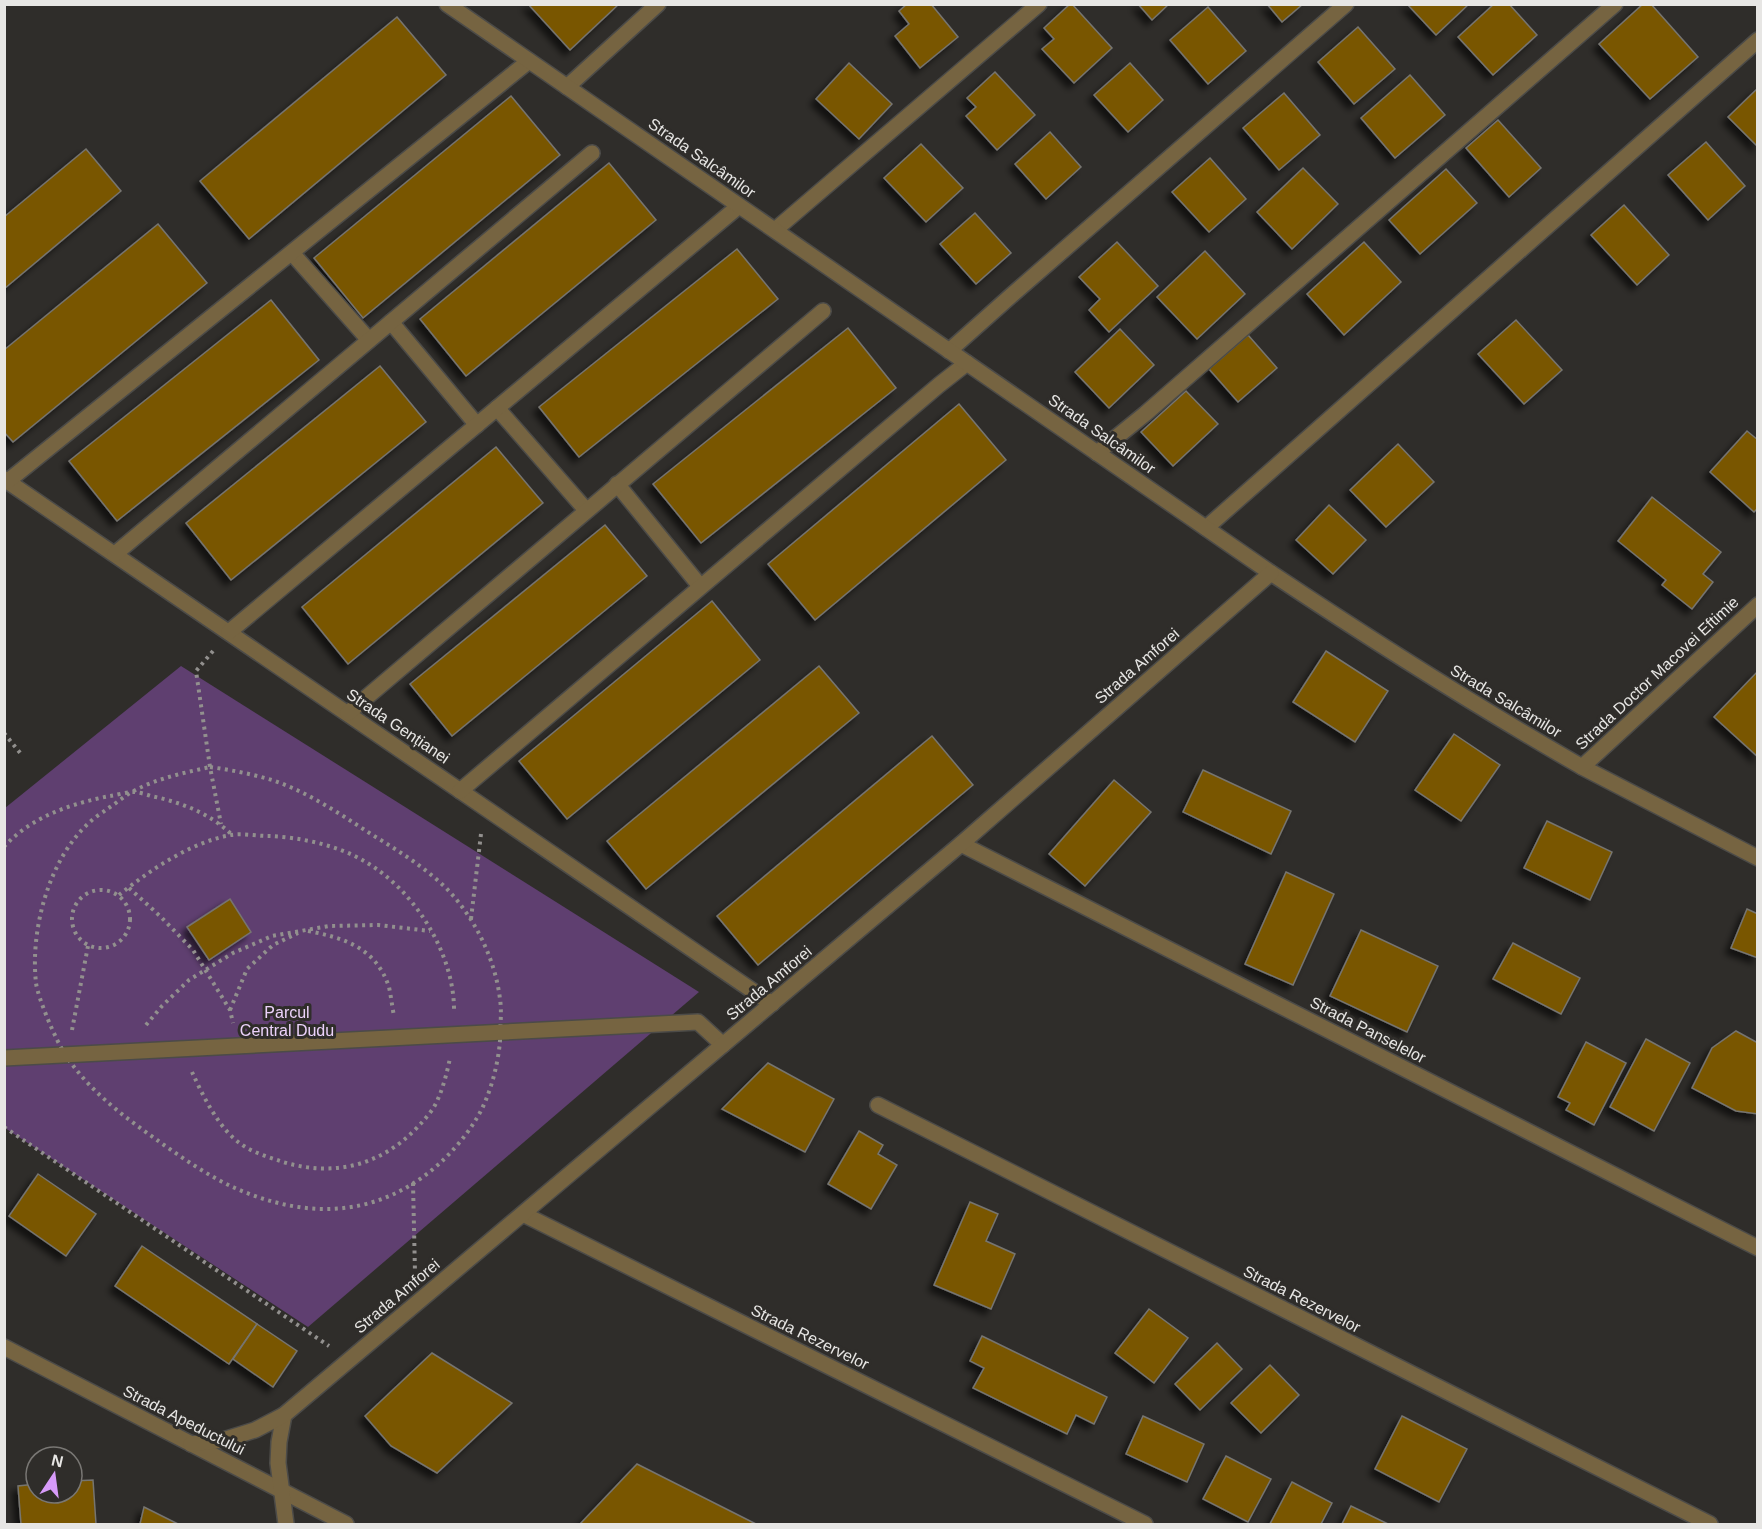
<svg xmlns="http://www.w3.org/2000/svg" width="1762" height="1529" viewBox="0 0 1762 1529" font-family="Arial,sans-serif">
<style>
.green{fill:#5f3f70}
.building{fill:#795701;stroke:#767470;stroke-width:1.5;filter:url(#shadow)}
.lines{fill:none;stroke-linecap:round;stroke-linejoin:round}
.pedestrian-casing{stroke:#4c4b48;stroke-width:18}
.minor-casing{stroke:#4c4b48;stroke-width:18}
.tertiary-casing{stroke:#4c4b48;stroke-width:18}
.path{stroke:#92908e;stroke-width:4;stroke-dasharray:3 4.5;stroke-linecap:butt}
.pedestrian{stroke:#766441;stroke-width:15}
.minor{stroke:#766441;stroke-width:15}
.tertiary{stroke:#766441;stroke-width:15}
.labels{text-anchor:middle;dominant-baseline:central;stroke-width:6;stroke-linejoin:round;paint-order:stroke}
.street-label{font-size:16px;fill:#e7e6e4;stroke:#2f2d2a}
.park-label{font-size:16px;fill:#ecd2fb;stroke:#2f2d2a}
</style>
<defs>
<filter id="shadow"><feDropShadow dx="-5.5" dy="5.5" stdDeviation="3" flood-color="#0009"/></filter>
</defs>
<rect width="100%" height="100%" fill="#2f2d2a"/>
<path class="green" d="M181,666L699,992L308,1327L5,1128V808Z"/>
<g class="building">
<path d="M528,4H619L570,50Z"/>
<path d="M907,4H931L958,37L920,68L895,36L909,24L899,11Z"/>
<path d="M1070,4H1072L1112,48L1074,83L1042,49L1054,39L1044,28Z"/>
<path d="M1138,4H1169L1152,20Z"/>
<path d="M1267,4H1303L1282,22Z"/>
<path d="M1407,4H1469L1436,35Z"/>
<path d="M1494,4H1509L1537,35L1493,75L1458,37Z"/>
<path d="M1643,4H1651L1698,57L1650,99L1599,44Z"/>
<path d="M1208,7L1246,51L1208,84L1170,40Z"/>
<path d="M397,17L446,75L249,239L200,181Z"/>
<path d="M1358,27L1395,69L1354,104L1318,62Z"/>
<path d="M849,63L892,104L859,139L816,99Z"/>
<path d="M1130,63L1163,100L1128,132L1094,95Z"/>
<path d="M995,72L1035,115L997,150L966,116L976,107L967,98Z"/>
<path d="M1410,75L1445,115L1395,158L1361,118Z"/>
<path d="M1758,88V147L1728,117Z"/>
<path d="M1284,93L1320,135L1279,170L1243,128Z"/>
<path d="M511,96L560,155L363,318L314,258Z"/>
<path d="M1498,120L1541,168L1509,197L1466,148Z"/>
<path d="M1050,132L1081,167L1046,199L1015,164Z"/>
<path d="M1706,142L1745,186L1708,220L1668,175Z"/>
<path d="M921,144L963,188L926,222L884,178Z"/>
<path d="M86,149L121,191L4,289V217Z"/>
<path d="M1210,158L1246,199L1209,232L1172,192Z"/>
<path d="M609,163L656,220L466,376L420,319Z"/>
<path d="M1303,168L1338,204L1292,249L1257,212Z"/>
<path d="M1446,169L1477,203L1420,254L1389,220Z"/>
<path d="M1624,205L1669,255L1637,285L1591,235Z"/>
<path d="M975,213L1011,253L976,284L940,244Z"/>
<path d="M158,224L207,283L13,442L4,432V350Z"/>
<path d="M1117,242L1158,286L1109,332L1089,310L1100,299L1079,277Z"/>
<path d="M1364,242L1401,282L1344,335L1307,294Z"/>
<path d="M737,249L778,299L579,457L539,407Z"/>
<path d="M1205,251L1245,294L1197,339L1157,297Z"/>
<path d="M271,300L319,360L117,521L69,461Z"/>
<path d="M1516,320L1562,370L1524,404L1478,354Z"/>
<path d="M848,328L896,388L701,543L653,484Z"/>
<path d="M1120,329L1154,365L1109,408L1075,372Z"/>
<path d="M1248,335L1277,368L1238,402L1209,369Z"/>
<path d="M380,366L426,422L231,580L186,523Z"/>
<path d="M1186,391L1218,424L1173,466L1141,432Z"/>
<path d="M959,404L1006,460L815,620L768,564Z"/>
<path d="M1747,431L1758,440V508L1754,512L1710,472Z"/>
<path d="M1398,444L1434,482L1386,527L1350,490Z"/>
<path d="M496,447L543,503L348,664L302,607Z"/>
<path d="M1652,497L1721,552L1703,574L1713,582L1692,609L1662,585L1666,580L1618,541Z"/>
<path d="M1329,505L1366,540L1333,574L1296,540Z"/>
<path d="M605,525L647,576L452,736L410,684Z"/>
<path d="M712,601L760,660L567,819L519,761Z"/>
<path d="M1326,651L1388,691L1355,742L1293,702Z"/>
<path d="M819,666L859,713L646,889L607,841Z"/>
<path d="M1758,671V757L1714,717Z"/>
<path d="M1454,734L1500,765L1461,821L1415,790Z"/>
<path d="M932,736L973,785L758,965L717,916Z"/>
<path d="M1203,770L1291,811L1271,854L1183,812Z"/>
<path d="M1114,780L1151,812L1085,886L1049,854Z"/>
<path d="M1547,821L1612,852L1590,900L1524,868Z"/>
<path d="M1286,872L1334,894L1293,985L1245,964Z"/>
<path d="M230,899L251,932L209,960L187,927Z"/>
<path d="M1747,909L1758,914V958L1731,948Z"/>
<path d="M1361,930L1438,966L1407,1032L1330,996Z"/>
<path d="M1513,943L1580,978L1561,1014L1493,979Z"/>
<path d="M1736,1031L1758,1043V1114L1736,1111L1692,1088L1712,1048Z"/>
<path d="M1646,1039L1690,1063L1654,1131L1610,1107Z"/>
<path d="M1586,1042L1626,1063L1594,1125L1566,1110L1570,1103L1558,1097Z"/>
<path d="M768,1063L834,1099L805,1152L722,1109Z"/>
<path d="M859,1131L883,1145L878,1154L897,1165L871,1209L828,1184Z"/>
<path d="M38,1174L96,1214L66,1256L9,1216Z"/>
<path d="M970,1202L998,1214L986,1241L1015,1254L991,1309L934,1285Z"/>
<path d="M142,1246L257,1324L229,1364L115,1286Z"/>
<path d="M1149,1309L1188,1338L1154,1383L1115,1353Z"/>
<path d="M257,1324L297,1351L273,1387L233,1359Z"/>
<path d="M982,1336L1107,1397L1094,1424L1076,1415L1067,1434L973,1388L984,1368L970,1361Z"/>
<path d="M1217,1343L1242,1369L1200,1410L1175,1384Z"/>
<path d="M432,1353L512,1403L437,1473L391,1446L365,1416Z"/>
<path d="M1270,1365L1299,1395L1261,1433L1231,1403Z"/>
<path d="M1143,1416L1204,1444L1187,1482L1126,1454Z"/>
<path d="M1402,1416L1467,1449L1439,1502L1375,1469Z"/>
<path d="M1226,1456L1271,1479L1248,1522L1203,1499Z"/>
<path d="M637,1464L756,1524H580Z"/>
<path d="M93,1480L96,1524H21L18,1486L36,1484V1493H72V1481Z"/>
<path d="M1292,1482L1332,1503L1321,1524H1270Z"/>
<path d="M1351,1506L1388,1524H1342Z"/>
<path d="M144,1507L178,1524H140Z"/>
</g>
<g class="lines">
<defs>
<path id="pedestrian" d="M4,1058L698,1022L723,1045"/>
<g id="minor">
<path d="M567,87L658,4"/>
<path d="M775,230L1039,4"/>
<path d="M292,253L369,340"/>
<path d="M391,322L477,425"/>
<path d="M949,351L1013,294L1346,4"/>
<path d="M497,408L586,510"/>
<path d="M1097,453L1145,414L1615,4"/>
<path d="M4,479L772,1004"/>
<path d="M8,481L529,61"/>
<path d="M617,484L700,586"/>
<path d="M1206,528L1758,40"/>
<path d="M115,554L592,153"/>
<path d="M229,632L739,206"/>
<path d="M348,713L823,311"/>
<path d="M1582,767L1758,858"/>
<path d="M460,791L939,385L967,363"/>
<path d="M961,844L1758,1248"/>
<path d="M878,1105L1710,1524"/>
<path d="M523,1214L1145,1524"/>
</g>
<g id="tertiary">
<path d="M447,4L1271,573C1373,641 1476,706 1582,767L1758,605"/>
<path d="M4,1347L346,1524"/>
<path d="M284,1415L279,1442L278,1463L286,1524"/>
<path d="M191,1444L223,1440L255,1430L284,1415L961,844L1271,573"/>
</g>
</defs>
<use href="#pedestrian" class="pedestrian-casing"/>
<use href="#minor" class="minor-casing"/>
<use href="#tertiary" class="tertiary-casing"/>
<g class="path">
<path d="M213,651L196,671L210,767L221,824"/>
<path d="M4,733L21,754"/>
<path d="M210,767C231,770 252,774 272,780C308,792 340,814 371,834C397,850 423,866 445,887C474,916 495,958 500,999C502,1012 500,1027 500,1041C498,1066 489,1100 475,1121C466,1136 452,1152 439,1164C378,1218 307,1220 235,1188C208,1176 181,1157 157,1140C123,1116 88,1090 65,1054C56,1041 38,998 36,983C30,930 49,858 90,822C95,817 102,813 107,809C115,804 122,798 130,793C154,779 183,773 210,767Z"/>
<path d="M4,847C30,817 73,803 110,796C117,795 126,792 133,792C138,792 145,794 151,796C180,802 210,813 232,835"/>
<path d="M129,888L160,916L193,950L230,1010L233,1023"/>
<circle cx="101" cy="919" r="29"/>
<path d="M119,895C150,870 191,842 231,835C242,833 256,836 268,836C299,837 337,845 364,861C414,889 455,954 454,1012"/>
<path d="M471,919L481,834"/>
<path d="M308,931C345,938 376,948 389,987C391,996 392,1006 394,1016"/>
<path d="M230,1010L247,969L273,945L298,933"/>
<path d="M146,1025L162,1006L189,980L233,953L272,936L329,926L378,925L430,931"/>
<path d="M72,1030L88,946"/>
<path d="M192,1072C203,1096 219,1129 241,1144C253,1153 269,1157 283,1162C343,1180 395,1160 432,1110C441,1097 447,1073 450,1058"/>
<path d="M4,1127L329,1346"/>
<path d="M413,1183L415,1273"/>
</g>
<use href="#pedestrian" class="pedestrian"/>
<use href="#minor" class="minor"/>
<use href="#tertiary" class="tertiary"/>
</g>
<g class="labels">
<g class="street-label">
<text transform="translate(702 158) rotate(35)">Strada Salcâmilor</text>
<text transform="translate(1102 434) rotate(35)">Strada Salcâmilor</text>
<text transform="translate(1137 666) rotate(-41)">Strada Amforei</text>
<text transform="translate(1657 673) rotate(-43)">Strada Doctor Macovei Eftimie</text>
<text transform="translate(1506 701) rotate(31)">Strada Salcâmilor</text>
<text transform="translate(398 726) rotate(34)">Strada Gențianei</text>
<text transform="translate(769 983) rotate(-40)">Strada Amforei</text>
<text transform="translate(1368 1030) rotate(27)">Strada Panselelor</text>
<text transform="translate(397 1296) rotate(-40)">Strada Amforei</text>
<text transform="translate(1302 1299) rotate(27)">Strada Rezervelor</text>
<text transform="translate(810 1337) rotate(26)">Strada Rezervelor</text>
<text transform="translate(184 1420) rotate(27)">Strada Apeductului</text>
</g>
<g class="park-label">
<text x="287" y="1012">Parcul<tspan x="287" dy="18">Central Dudu</tspan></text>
</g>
</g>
<rect width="1762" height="1529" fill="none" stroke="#e7e6e4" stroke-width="12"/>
<g transform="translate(54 1475) rotate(13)"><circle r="28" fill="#2f2d2a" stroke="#797774" stroke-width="1.5"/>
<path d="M0-4.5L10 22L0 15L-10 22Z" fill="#d79bf9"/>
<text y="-9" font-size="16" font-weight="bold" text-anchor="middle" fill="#e7e6e4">N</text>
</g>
</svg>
